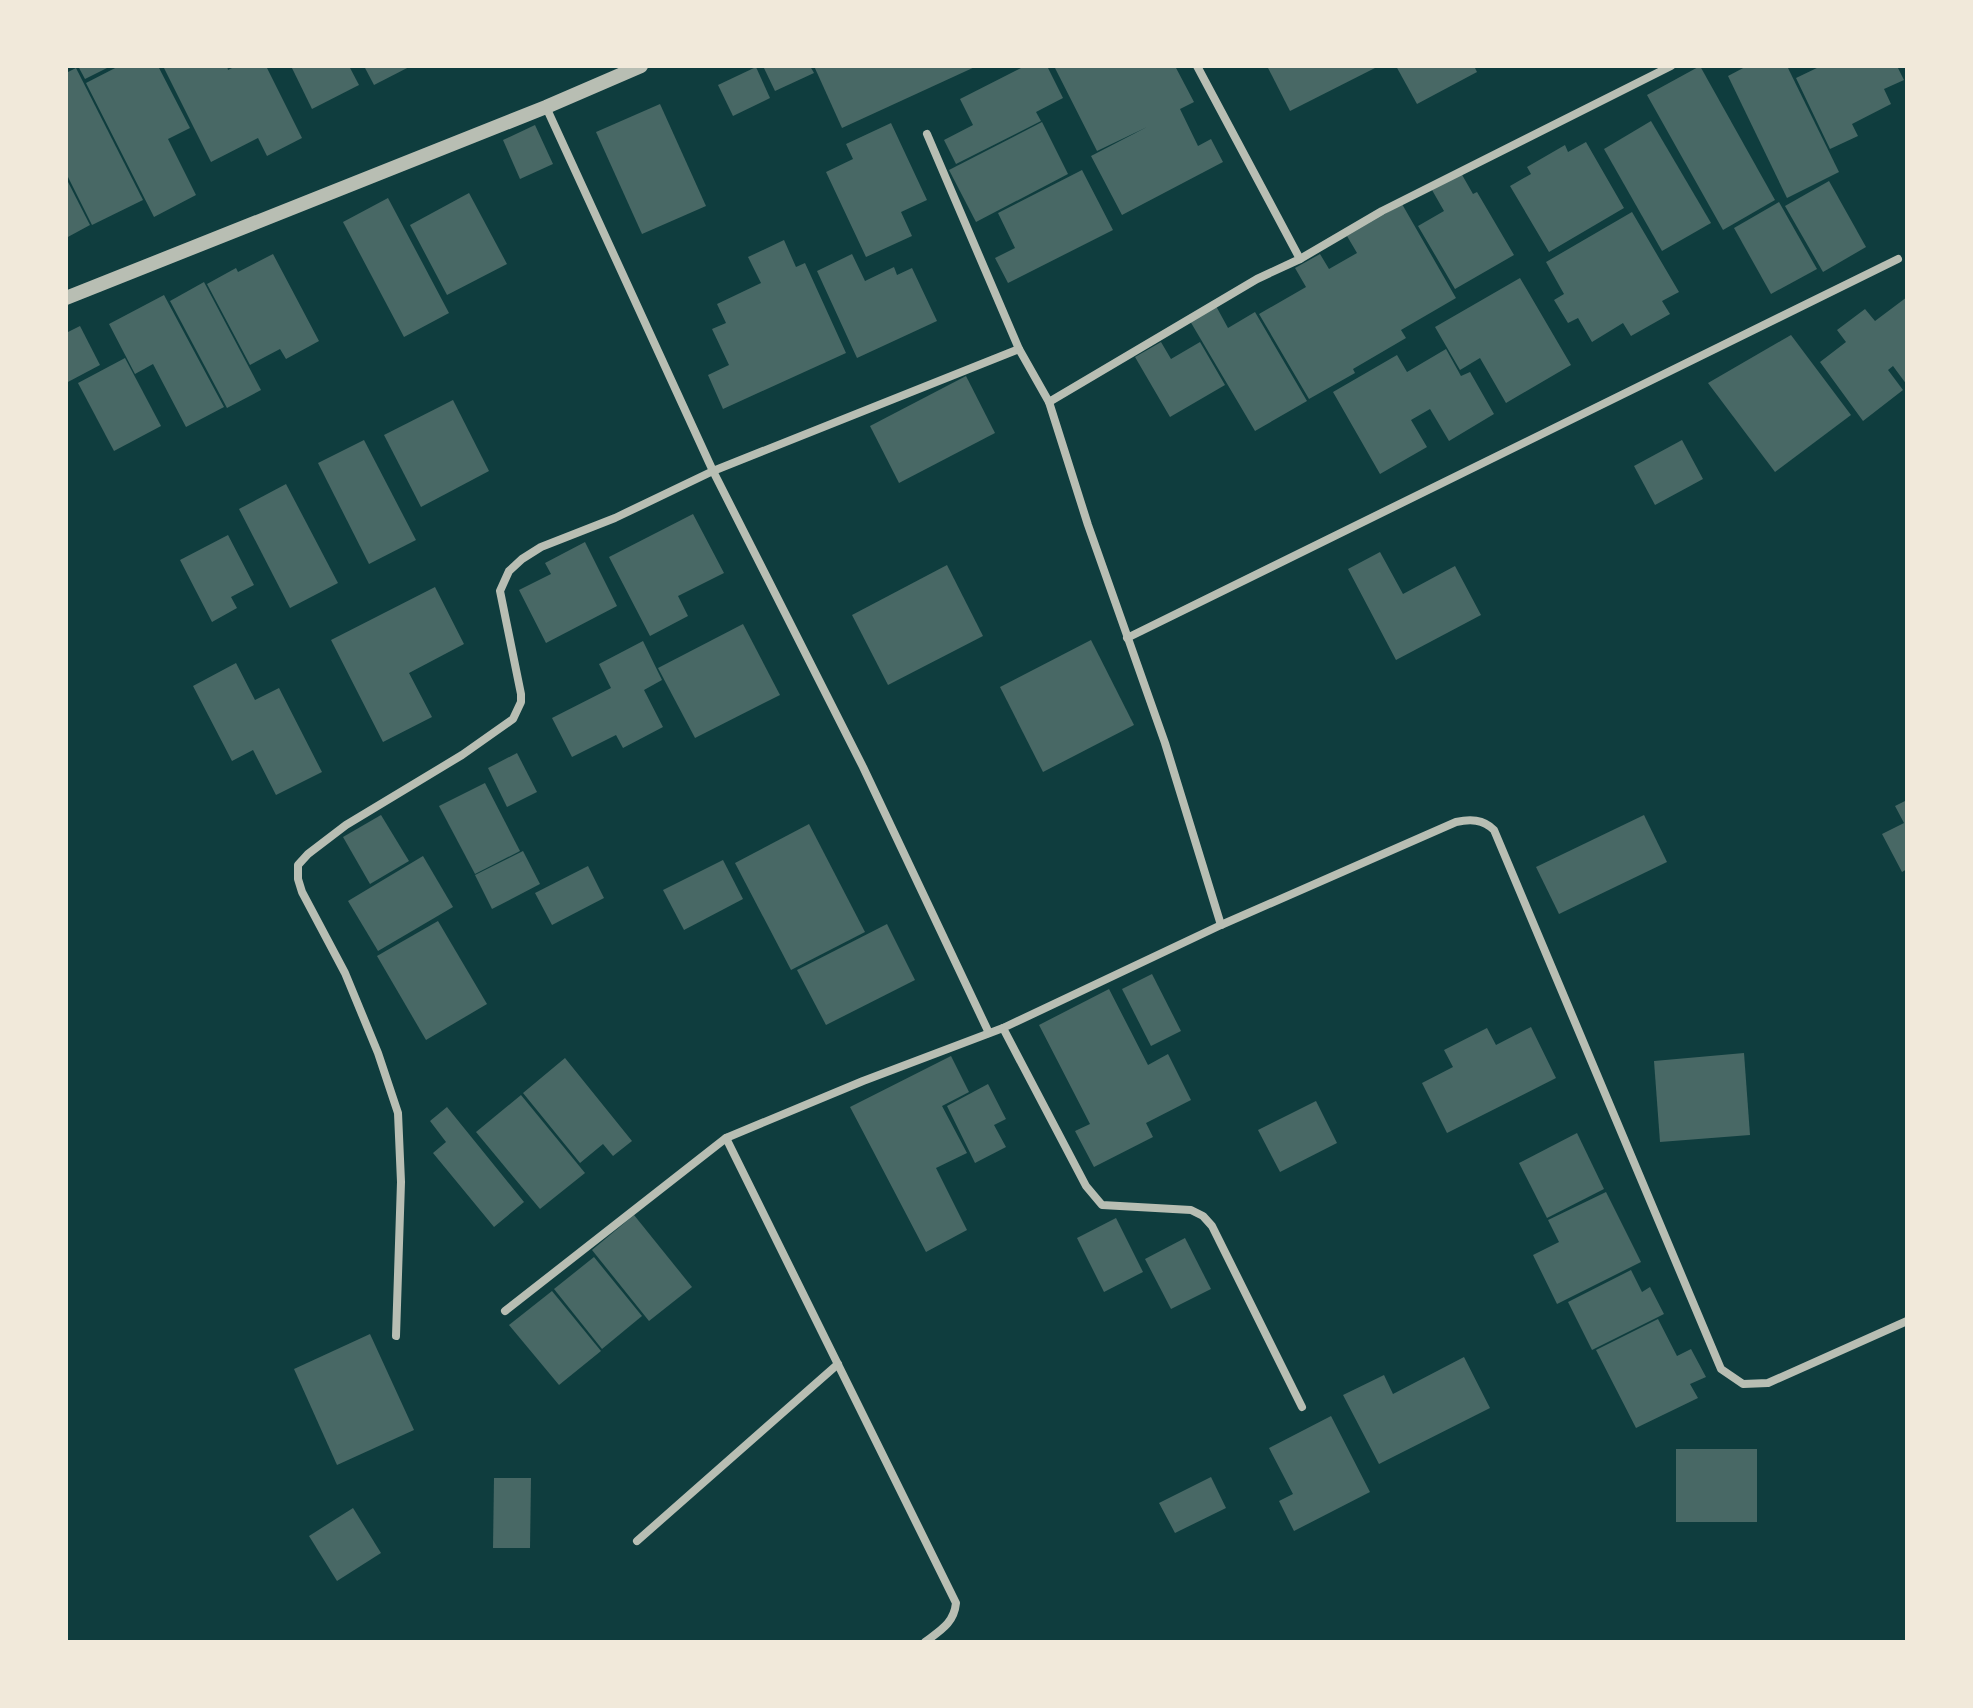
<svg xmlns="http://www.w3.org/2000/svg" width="1973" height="1708" viewBox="0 0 1973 1708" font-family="'PT Sans Narrow',sans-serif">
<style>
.building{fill:#486865}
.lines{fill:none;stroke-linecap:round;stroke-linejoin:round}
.minor{stroke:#b8beb3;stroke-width:8}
.tertiary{stroke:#b8beb3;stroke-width:14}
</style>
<rect width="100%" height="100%" fill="#0f3d3e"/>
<g class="building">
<path d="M78,66H111L85,79Z"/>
<path d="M119,66H158L190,128L168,139L196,195L154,217L86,83Z"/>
<path d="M163,66H227L228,70L236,66H266L302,138L267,156L258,138L211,162Z"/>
<path d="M291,66H349L359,85L312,109Z"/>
<path d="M364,66H411L374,85Z"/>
<path d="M763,66H810L814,73L775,91Z"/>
<path d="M814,66H977L842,128Z"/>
<path d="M1025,66H1047L1063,98L1036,112L1041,121L956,164L944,140L973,125L960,99Z"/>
<path d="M1054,66H1175L1194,102L1180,109L1198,146L1211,139L1223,162L1122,215L1091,156L1147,127L1097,151Z"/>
<path d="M1267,66H1374L1375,68L1290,111Z"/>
<path d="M1396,66H1474L1477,72L1417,104Z"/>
<path d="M1700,66L1775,200L1723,230L1647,95Z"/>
<path d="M1747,66H1787L1839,172L1787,198L1728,76Z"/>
<path d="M1821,66H1897L1904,80L1884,89L1891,104L1852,124L1858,136L1830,149L1796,78Z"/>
<path d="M756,67L770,98L733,116L718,85Z"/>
<path d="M76,68L143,200L92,225L66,173V73Z"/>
<path d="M660,104L706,206L642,234L596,132Z"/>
<path d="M1651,121L1711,223L1662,251L1604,149Z"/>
<path d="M1042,122L1068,174L976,222L949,170Z"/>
<path d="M891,123L927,200L901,212L912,236L866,257L826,172L853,159L846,144Z"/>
<path d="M535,125L553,164L520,179L503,140Z"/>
<path d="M1586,142L1624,208L1549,252L1510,186L1531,174L1527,167L1565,145L1568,152Z"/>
<path d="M1082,170L1113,230L1008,283L995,258L1015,248L998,213Z"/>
<path d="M1461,173L1473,194L1477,192L1514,255L1455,289L1418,226L1444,211L1432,190Z"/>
<path d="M66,178L90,225L66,238Z"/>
<path d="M1829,181L1866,247L1823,272L1785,206Z"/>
<path d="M469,193L507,264L447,295L410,225Z"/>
<path d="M388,198L449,313L404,337L343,222Z"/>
<path d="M1779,202L1817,269L1771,294L1734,228Z"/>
<path d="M1402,204L1456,298L1401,330L1406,338L1353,369L1355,373L1309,399L1259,314L1306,287L1295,268L1320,254L1329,269L1357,253L1347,236Z"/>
<path d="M1632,212L1679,292L1662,301L1670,314L1631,336L1623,323L1592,342L1578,318L1568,323L1554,300L1564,294L1546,262Z"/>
<path d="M784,240L796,267L805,263L846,353L723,409L708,375L729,365L712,329L726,323L717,304L761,283L748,257Z"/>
<path d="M273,254L319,341L286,359L280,349L250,365L207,284L236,268L238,272Z"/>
<path d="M852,254L865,281L894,267L897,275L912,268L937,321L857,358L817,271Z"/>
<path d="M1520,278L1571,365L1506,403L1480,358L1460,370L1435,327Z"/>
<path d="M204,282L261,390L227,408L170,301Z"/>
<path d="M164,295L224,407L186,427L153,364L135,374L109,324Z"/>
<path d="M1907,297V385L1893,366L1888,370L1903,390L1863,421L1820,362L1846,342L1837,330L1865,309L1875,321Z"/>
<path d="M1216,306L1228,328L1255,312L1307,401L1255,431L1190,321Z"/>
<path d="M80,326L100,365L66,383V333Z"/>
<path d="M1791,335L1851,415L1775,472L1708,383Z"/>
<path d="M1161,342L1171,359L1200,342L1225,385L1170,417L1135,357Z"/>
<path d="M1446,349L1461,376L1470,372L1494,414L1449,441L1430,409L1411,420L1427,447L1380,474L1333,392L1397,355L1407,372Z"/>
<path d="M125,358L161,426L114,451L78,383Z"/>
<path d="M966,376L995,433L899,483L870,426Z"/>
<path d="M453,400L489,471L421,507L384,435Z"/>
<path d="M364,440L416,540L369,564L318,463Z"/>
<path d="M1682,440L1703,479L1655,505L1634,466Z"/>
<path d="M286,484L338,583L290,608L239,509Z"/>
<path d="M693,514L724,573L678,596L688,616L650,636L609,557Z"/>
<path d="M228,535L254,585L231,597L237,608L212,622L180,560Z"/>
<path d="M585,542L617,606L546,643L519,590L551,574L545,563Z"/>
<path d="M1380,552L1403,594L1455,566L1481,615L1396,660L1348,569Z"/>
<path d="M947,565L983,636L888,685L852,615Z"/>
<path d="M435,587L464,644L409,673L432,717L383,742L331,640Z"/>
<path d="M743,624L780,695L695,738L658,668Z"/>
<path d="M1091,640L1134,725L1043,772L1000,687Z"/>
<path d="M643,641L662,680L644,690L663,727L623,748L616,735L572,757L552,718L611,688L599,664Z"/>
<path d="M236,663L255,700L279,688L322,772L276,795L253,750L232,761L193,686Z"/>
<path d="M517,753L537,792L507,807L488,768Z"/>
<path d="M485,783L520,851L475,874L439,806Z"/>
<path d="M1907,800V869L1902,872L1882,834L1904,823L1895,806Z"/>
<path d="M381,815L409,861L370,884L343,837Z"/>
<path d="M1644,815L1667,862L1559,914L1536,867Z"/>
<path d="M809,824L865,932L791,970L735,863Z"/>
<path d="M523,851L540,884L492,909L475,875Z"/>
<path d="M423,856L453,907L378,951L348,901Z"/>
<path d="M723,860L743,899L684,930L663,890Z"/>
<path d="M588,866L604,898L552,925L535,893Z"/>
<path d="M438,921L487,1004L426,1040L377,956Z"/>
<path d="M887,924L915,980L826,1025L797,970Z"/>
<path d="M1152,974L1181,1031L1151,1046L1122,989Z"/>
<path d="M1109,989L1148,1065L1168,1054L1191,1100L1146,1123L1153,1137L1094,1167L1075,1131L1090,1124L1039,1025Z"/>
<path d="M1531,1027L1556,1078L1447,1133L1422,1083L1453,1067L1444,1050L1487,1028L1496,1045Z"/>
<path d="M1744,1053L1750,1135L1660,1142L1654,1061Z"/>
<path d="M951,1056L969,1092L942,1106L967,1153L936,1168L967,1230L926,1252L850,1107Z"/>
<path d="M565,1058L632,1141L613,1156L603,1144L580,1163L523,1093Z"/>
<path d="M988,1084L1006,1119L994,1125L1006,1147L975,1163L947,1106Z"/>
<path d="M521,1095L585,1173L540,1209L476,1132Z"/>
<path d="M1316,1101L1337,1143L1280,1172L1258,1130Z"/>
<path d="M447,1107L524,1202L494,1227L433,1153L446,1142L430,1121Z"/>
<path d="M1577,1133L1604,1189L1547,1218L1519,1163Z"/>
<path d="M1606,1192L1641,1262L1557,1304L1533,1255L1559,1242L1548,1220Z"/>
<path d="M634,1215L692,1287L649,1321L592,1250Z"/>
<path d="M1116,1218L1143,1272L1104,1292L1077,1238Z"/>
<path d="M1185,1238L1211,1289L1171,1309L1145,1259Z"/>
<path d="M594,1257L642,1316L602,1349L554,1289Z"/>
<path d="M1631,1270L1642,1292L1650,1287L1664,1314L1592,1350L1568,1302Z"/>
<path d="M552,1291L601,1351L559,1385L509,1325Z"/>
<path d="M1658,1319L1677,1356L1691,1349L1706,1377L1690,1384L1698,1398L1636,1428L1596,1350Z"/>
<path d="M370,1334L414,1430L337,1465L294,1369Z"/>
<path d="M1464,1357L1490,1408L1379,1464L1343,1395L1384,1375L1393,1394Z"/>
<path d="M1331,1416L1370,1492L1294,1531L1279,1501L1293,1494L1269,1448Z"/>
<rect x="1676" y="1449" width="81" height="73"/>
<path d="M1211,1477L1226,1508L1175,1533L1159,1503Z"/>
<path d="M494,1478H531L530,1548H493Z"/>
<path d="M353,1508L381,1553L337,1581L309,1536Z"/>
</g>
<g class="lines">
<g class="minor">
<path d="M546,107L713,471L863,767L989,1033"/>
<path d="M927,134L1019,349"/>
<path d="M1300,259L1382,211L1671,66"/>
<path d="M1049,402L1088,525L1165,743L1221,925"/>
<path d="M1127,638L1898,259"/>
<path d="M726,1138L956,1603C954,1623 941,1630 925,1642"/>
<path d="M505,1311L726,1138L863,1081L1003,1028"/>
<path d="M396,1336L401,1182L398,1113L378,1053L345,973L302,892L298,879V865L308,854L346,825L462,755L513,719L521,702V694L500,591L509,571L522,559L541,547L615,518L713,471L1019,349L1049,402L1257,279L1300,259L1197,66"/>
<path d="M1302,1407L1212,1226L1203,1216L1191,1210L1102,1205L1086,1186L1003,1028L1221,925L1456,822C1470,819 1483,819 1494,830L1721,1369L1743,1384L1768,1383L1907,1321"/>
<path d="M637,1541L838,1364"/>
</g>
<path class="tertiary" d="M66,298L546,107L641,66"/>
</g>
<rect width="1973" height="1708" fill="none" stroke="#f1e9da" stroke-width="136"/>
</svg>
